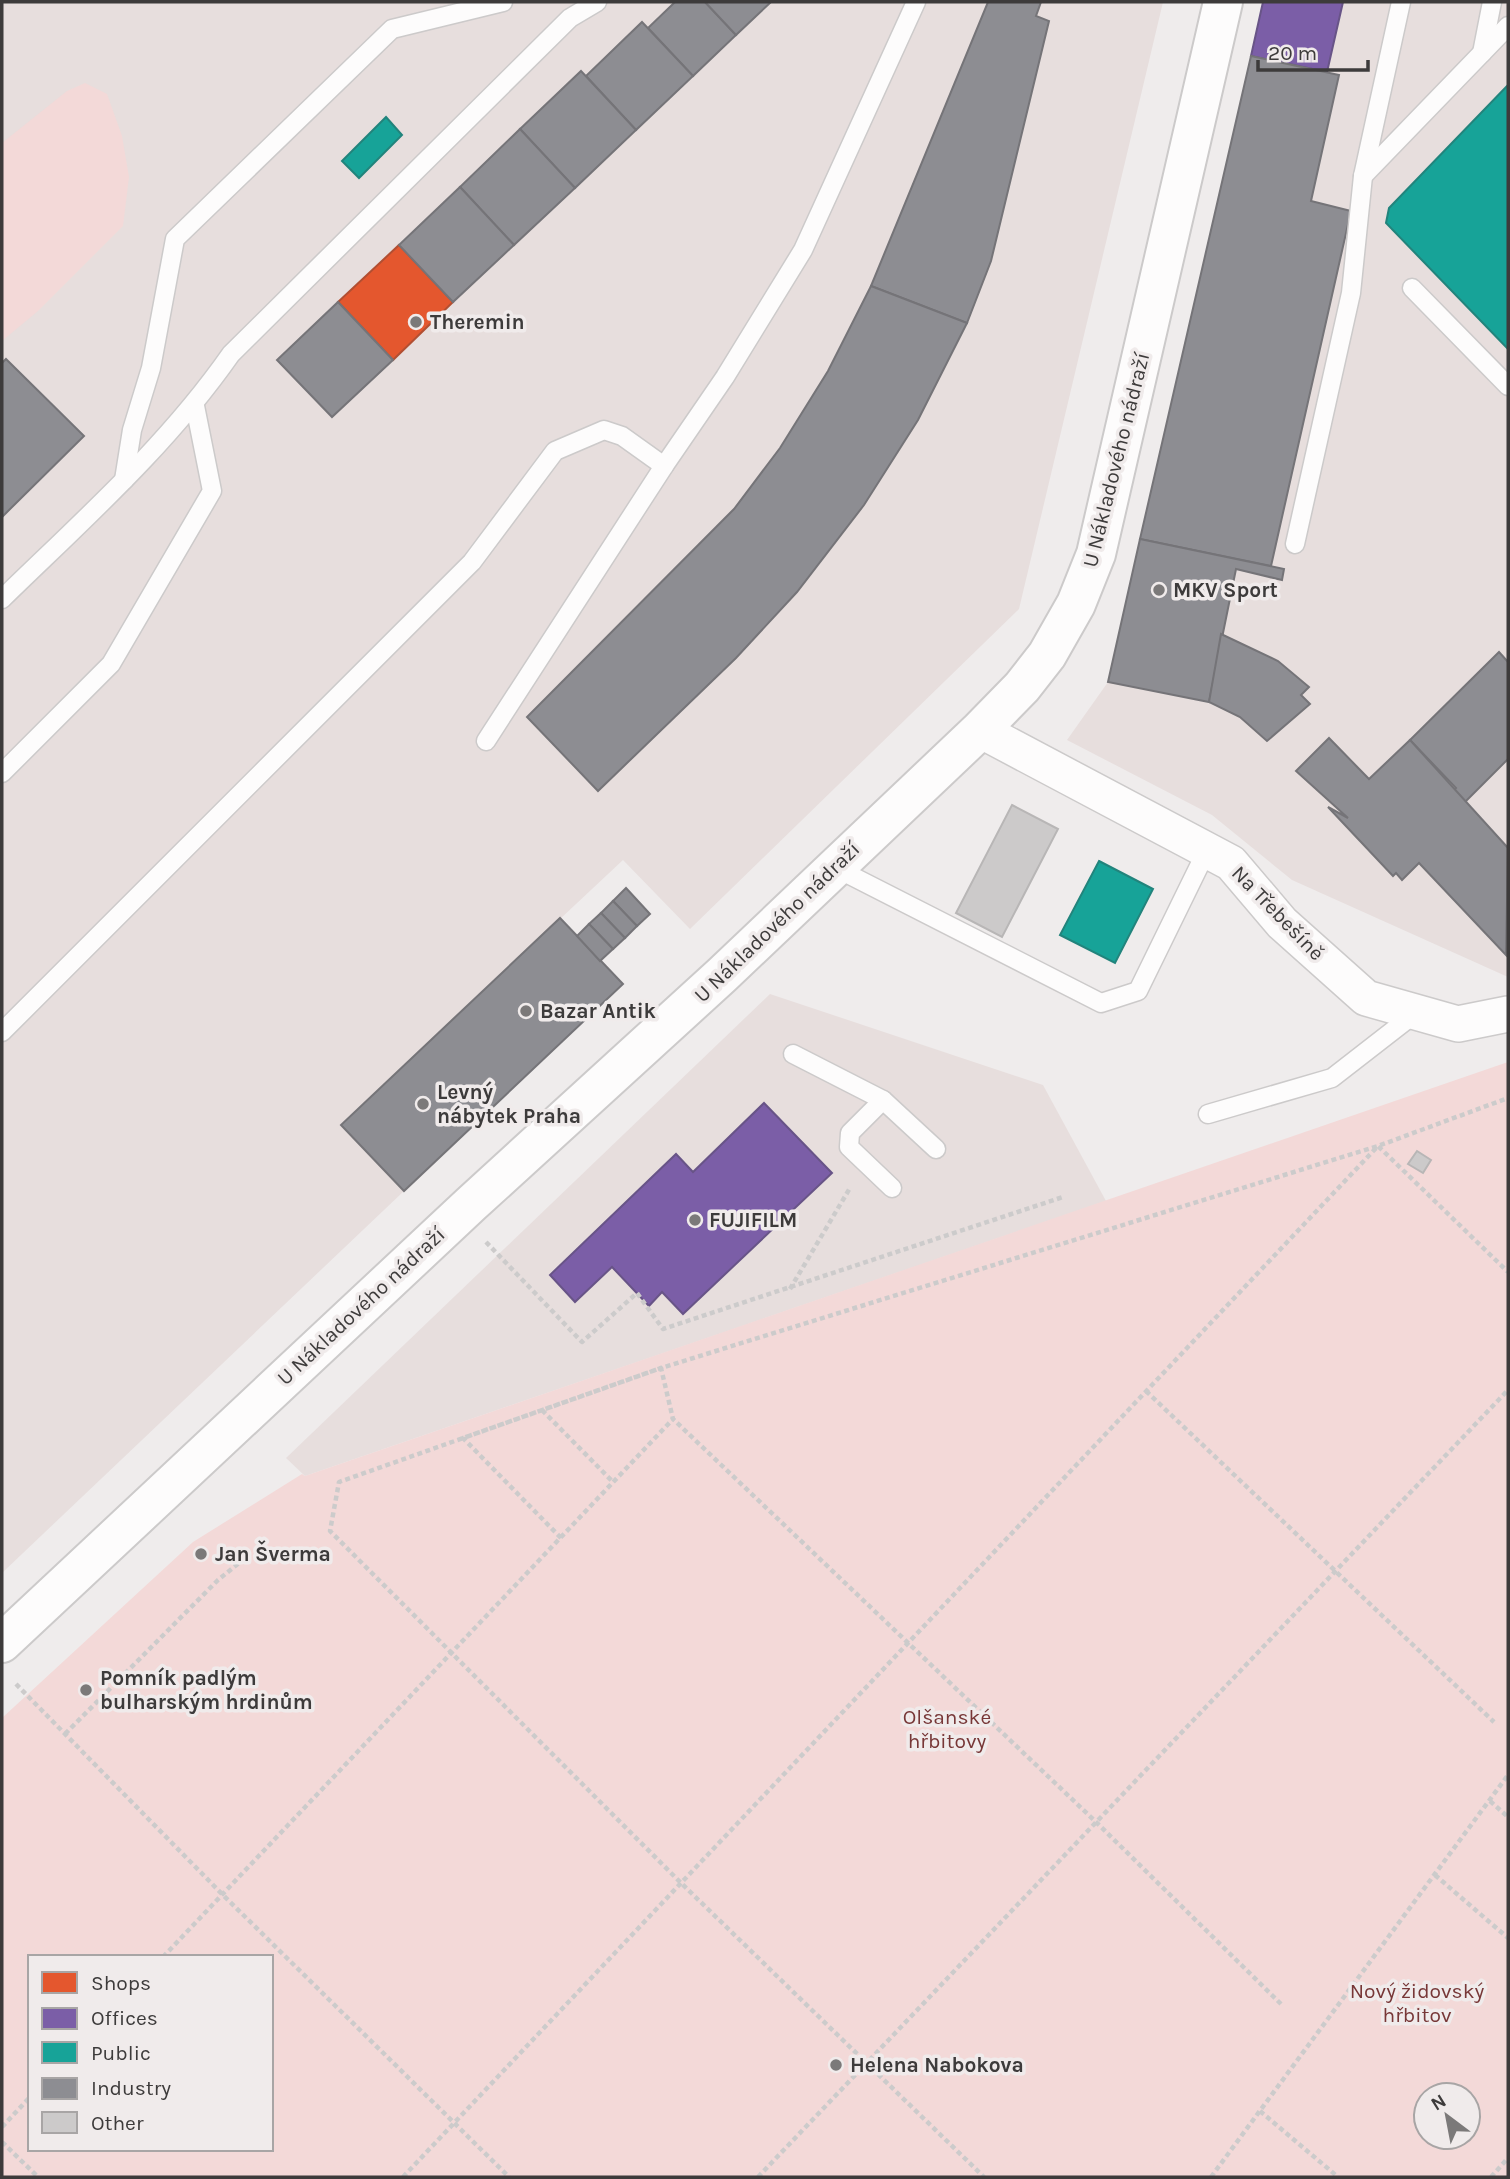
<svg xmlns="http://www.w3.org/2000/svg" width="1510" height="2179" viewBox="0 0 1510 2179" font-family="Karla,sans-serif">
<style>
.built{fill:#e7dedd}
.green{fill:#f3d9d8;fill-rule:evenodd}
.shops{fill:#e4572e;stroke:#b24f32;stroke-width:2}
.offices{fill:#7b5ea7;stroke:#685487;stroke-width:2}
.public{fill:#17a398;stroke:#22847c;stroke-width:2}
.industry{fill:#8d8d92;stroke:#757478;stroke-width:2}
.building{fill:#cccaca;stroke:#b8b6b6;stroke-width:2}
.lines{fill:none;stroke-linecap:round;stroke-linejoin:round}
.lane-casing{stroke:#cccaca;stroke-width:21}
.street-casing{stroke:#cccaca;stroke-width:38}
.secondary-casing{stroke:#cccaca;stroke-width:42}
.path{stroke:#cccbcb;stroke-width:4.5;stroke-dasharray:5 3.5;stroke-linecap:butt}
.lane{stroke:#fdfcfc;stroke-width:18}
.street{stroke:#fdfcfc;stroke-width:35}
.secondary{stroke:#fdfcfc;stroke-width:38}
.poi-dot{fill:#7b7979;stroke:#f0ebeb;stroke-width:2.5}
.labels{text-anchor:middle;dominant-baseline:central;stroke-width:7;stroke-linejoin:round;paint-order:stroke}
.poi-label{font-size:21px;font-weight:bold;fill:#3d3b3b;stroke:#f0ebeb;text-anchor:start}
.street-label{font-size:21px;fill:#3d3b3b;stroke:#f0ebeb}
.park-label{font-size:21px;fill:#773737;stroke:#f0ebeb}
</style>
<rect width="100%" height="100%" fill="#efecec"/>
<g class="built">
<path d="M2,2H1163L1019,609L690,929L623,860L341,1124L404,1191L2,1573Z"/>
<path d="M1263,2H1508V977L1292,880L1212,815L1067,740L1108,682Z"/>
<path d="M770,994L1043,1085L1106,1201L305,1476L286,1458Z"/>
</g>
<g class="green">
<path d="M85,83L107,94L122,136L129,177L123,226L38,311L2,341V143L67,91Z"/>
<path d="M1508,1062V2177H2V1718L193,1542L302,1474L305,1476ZM30,1957H271V2149H30ZM1426,2095H1468V2137H1426Z"/>
</g>
<path class="shops" d="M399,245L453,302L393,360L338,302Z"/>
<g class="offices">
<path d="M1263,2H1343L1327,72L1251,56Z"/>
<path d="M764,1103L832,1173L683,1314L662,1292L649,1306L612,1267L575,1302L550,1275L676,1154L693,1172Z"/>
</g>
<g class="public">
<path d="M1508,85V349L1386,223L1389,208Z"/>
<path d="M386,117L402,135L359,178L342,161Z"/>
<path d="M1099,861L1153,889L1115,963L1060,935Z"/>
</g>
<g class="industry">
<path d="M675,2H705L736,35L693,76L648,28Z"/>
<path d="M705,2H771L736,35Z"/>
<path d="M988,2H1041L1036,16L1049,21L991,261L967,323L871,286Z"/>
<path d="M642,22L693,76L636,130L586,76Z"/>
<path d="M1251,56L1339,75L1311,201L1351,211L1271,566L1140,539Z"/>
<path d="M581,71L636,130L575,188L520,129Z"/>
<path d="M520,129L575,188L514,245L460,187Z"/>
<path d="M460,187L514,245L453,302L399,245Z"/>
<path d="M871,286L967,323L918,420L864,505L797,592L736,658L598,791L527,717L734,509L780,448L828,371Z"/>
<path d="M338,302L393,360L332,417L277,360Z"/>
<path d="M6,359L84,436L2,517V363Z"/>
<path d="M1140,539L1284,569L1282,580L1236,569L1209,702L1108,682Z"/>
<path d="M1221,634L1278,661L1309,687L1301,695L1310,704L1267,741L1240,717L1209,702Z"/>
<path d="M1499,652L1508,662V759L1465,802L1454,790L1456,788L1410,740Z"/>
<path d="M1329,738L1369,779L1410,740L1508,848L1506,955L1419,863L1402,880L1396,873L1393,876L1328,807L1348,818L1296,771Z"/>
<path d="M626,888L650,914L637,926L613,901Z"/>
<path d="M613,901L637,926L625,938L601,913Z"/>
<path d="M601,913L625,938L613,949L589,924Z"/>
<path d="M560,918L623,984L404,1191L341,1125Z"/>
<path d="M589,924L613,949L600,961L577,936Z"/>
</g>
<g class="building">
<path d="M1012,805L1058,829L1002,937L956,913Z"/>
<path d="M1417,1151L1431,1160L1423,1173L1408,1164Z"/>
</g>
<g class="lines">
<defs>
<g id="lane">
<path d="M1482,53L1492,2"/>
<path d="M1363,176L1508,26"/>
<path d="M1412,288L1508,386"/>
<path d="M124,480L132,430L151,368L175,239L392,29L503,2"/>
<path d="M1295,544L1351,293L1363,176L1401,2"/>
<path d="M2,599C83,520 166,447 231,354L570,18L597,2"/>
<path d="M486,741L664,466L725,377L803,250L916,2"/>
<path d="M2,773L111,664L212,491L195,406"/>
<path d="M834,867L1101,1003L1138,991L1207,850"/>
<path d="M2,1032L472,562L555,451L604,430L622,436L664,466"/>
<path d="M793,1054L883,1100L936,1149"/>
<path d="M883,1100L850,1133L849,1147L892,1188"/>
<path d="M1208,1114L1332,1078L1417,1012"/>
</g>
<path id="street" d="M980,730L1231,863L1282,923L1366,998L1458,1024L1508,1014"/>
<path id="secondary" d="M2,1643L471,1204L722,975L980,730L1022,687L1047,655L1076,604L1096,554L1223,2"/>
</defs>
<use href="#lane" class="lane-casing"/>
<use href="#street" class="street-casing"/>
<use href="#secondary" class="secondary-casing"/>
<g class="path">
<path d="M486,1242L582,1342L637,1293L663,1329L1063,1197"/>
<path d="M790,1289L850,1188"/>
<path d="M1146,1391L1494,1722"/>
<path d="M542,1410L613,1482"/>
<path d="M561,1538L463,1438L661,1368L339,1482L330,1531L681,1883L984,2177"/>
<path d="M16,1684L222,1894L509,2177"/>
<path d="M65,1734L218,1580L250,1554"/>
<path d="M1490,1801L1508,1817"/>
<path d="M1435,1875L1508,1938"/>
<path d="M163,1957L673,1419"/>
<path d="M1281,2004L1096,1822L673,1419L661,1368L1378,1146L1508,1098"/>
<path d="M1260,2111L1338,2177"/>
<path d="M2,2127L30,2097"/>
<path d="M2,2142L38,2177"/>
<path d="M403,2177L1378,1146L1508,1272"/>
<path d="M758,2177L1508,1390"/>
<path d="M1211,2177L1508,1775"/>
<path d="M1491,2177L1508,2158"/>
</g>
<use href="#lane" class="lane"/>
<use href="#street" class="street"/>
<use href="#secondary" class="secondary"/>
</g>
<g class="poi-dot">
<circle cx="416" cy="322" r="7"/>
<circle cx="1159" cy="590" r="7"/>
<circle cx="526" cy="1011" r="7"/>
<circle cx="423" cy="1104" r="7"/>
<circle cx="695" cy="1220" r="7"/>
<circle cx="201" cy="1554" r="7"/>
<circle cx="86" cy="1690" r="7"/>
<circle cx="836" cy="2065" r="7"/>
</g>
<g class="labels">
<g class="poi-label">
<text x="430" y="322">Theremin</text>
<text x="1173" y="590">MKV Sport</text>
<text x="540" y="1011">Bazar Antik</text>
<text x="437" y="1092">Levný<tspan x="437" dy="24">nábytek Praha</tspan></text>
<text x="709" y="1220">FUJIFILM</text>
<text x="215" y="1554">Jan Šverma</text>
<text x="100" y="1678">Pomník padlým<tspan x="100" dy="24">bulharským hrdinům</tspan></text>
<text x="850" y="2065">Helena Nabokova</text>
</g>
<g class="street-label">
<text transform="translate(1116 460) rotate(-76)">U Nákladového nádraží</text>
<text transform="translate(1278 913) rotate(46)">Na Třebešíně</text>
<text transform="translate(777 922) rotate(-44)">U Nákladového nádraží</text>
<text transform="translate(361 1306) rotate(-43)">U Nákladového nádraží</text>
</g>
<g class="park-label">
<text x="947" y="1717">Olšanské<tspan x="947" dy="24">hřbitovy</tspan></text>
<text x="1417" y="1991">Nový židovský<tspan x="1417" dy="24">hřbitov</tspan></text>
</g>
</g>
<rect width="1510" height="2179" fill="none" stroke="#3d3b3b" stroke-width="7"/>
<rect x="28" y="1955" width="245" height="196" fill="#f0ebeb" stroke="#a8a5a5" stroke-width="2"/>
<rect x="42" y="1972" width="35" height="21" fill="#e4572e" stroke="#a8a5a5" stroke-width="2"/>
<text x="91" y="1990" font-size="21" fill="#3d3b3b">Shops</text>
<rect x="42" y="2008" width="35" height="21" fill="#7b5ea7" stroke="#a8a5a5" stroke-width="2"/>
<text x="91" y="2025" font-size="21" fill="#3d3b3b">Offices</text>
<rect x="42" y="2042" width="35" height="21" fill="#17a398" stroke="#a8a5a5" stroke-width="2"/>
<text x="91" y="2060" font-size="21" fill="#3d3b3b">Public</text>
<rect x="42" y="2078" width="35" height="21" fill="#8d8d92" stroke="#a8a5a5" stroke-width="2"/>
<text x="91" y="2095" font-size="21" fill="#3d3b3b">Industry</text>
<rect x="42" y="2112" width="35" height="21" fill="#cccaca" stroke="#a8a5a5" stroke-width="2"/>
<text x="91" y="2130" font-size="21" fill="#3d3b3b">Other</text>
<g transform="translate(1447 2116) rotate(328)"><circle r="33" fill="#f0ebeb" stroke="#a8a5a5" stroke-width="2"/>
<path d="M0-5L12 26L0 18L-12 26Z" fill="#7b7979"/>
<text y="-10" font-size="19" font-weight="bold" text-anchor="middle" fill="#3d3b3b">N</text>
</g>
<path d="M1258 60v10h110v-10" fill="none" stroke="#3d3b3b" stroke-width="3.5"/>
<text x="1268" y="60" font-size="21" fill="#3d3b3b" stroke="#f0ebeb" stroke-width="5" paint-order="stroke">20 m</text>
</svg>
